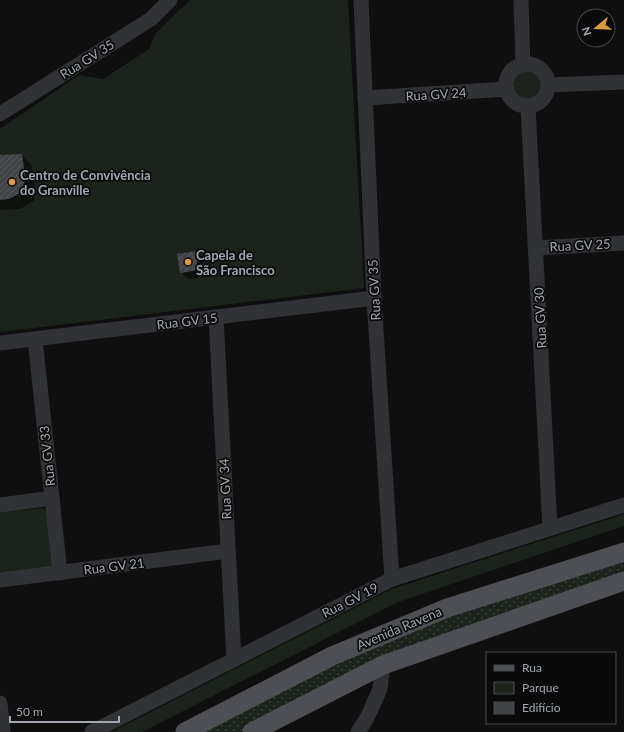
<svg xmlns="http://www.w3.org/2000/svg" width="624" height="732" viewBox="0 0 624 732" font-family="Lato,sans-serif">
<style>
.grass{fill:url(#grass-dots)}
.park{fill:#1c231d}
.shadow{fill:#0007}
.building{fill:url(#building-hatch)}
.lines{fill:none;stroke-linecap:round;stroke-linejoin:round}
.minor{stroke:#313235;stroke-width:15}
.major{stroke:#4d4f54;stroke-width:19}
.poi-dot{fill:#dd9a3b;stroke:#0a0a0b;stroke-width:1.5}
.labels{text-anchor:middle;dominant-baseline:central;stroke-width:3.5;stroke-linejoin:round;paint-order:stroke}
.street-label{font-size:13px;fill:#a2a7b0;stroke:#0a0a0b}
.poi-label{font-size:13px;font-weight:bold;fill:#a2a7b0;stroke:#0a0a0b;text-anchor:start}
</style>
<defs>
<pattern id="grass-dots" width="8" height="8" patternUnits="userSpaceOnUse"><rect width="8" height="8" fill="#1c231d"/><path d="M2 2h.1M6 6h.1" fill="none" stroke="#3a403b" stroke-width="1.8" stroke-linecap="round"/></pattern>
<pattern id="building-hatch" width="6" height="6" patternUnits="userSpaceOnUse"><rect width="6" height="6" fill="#414346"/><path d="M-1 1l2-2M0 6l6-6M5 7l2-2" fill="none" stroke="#595b5e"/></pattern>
</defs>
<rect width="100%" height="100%" fill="#0f0f10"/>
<path class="grass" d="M624,558V576L330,685L240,732H199L311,675L406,631Z"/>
<g class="park">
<path d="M190,0H348L364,288L0,332V129L79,75L103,79L149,49L156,33Z"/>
<circle cx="528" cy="85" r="15"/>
<path d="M42,508L47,512L53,564L48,568L3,573L0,571V512Z"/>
<path d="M624,514V526L398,602L142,732H111L392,589Z"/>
</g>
<g class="shadow">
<path d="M21,155L32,165L35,185L34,201L20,209L0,210V156Z"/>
<path d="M195,252L202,259L205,277L188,279L181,272Z"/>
</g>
<g class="building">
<path d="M22,154L25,174L24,191L9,199L0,200V155Z"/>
<path d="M196,251L198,270L180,273L177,254Z"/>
</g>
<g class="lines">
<g class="minor">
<path d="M361,0L374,298L392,579"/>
<path d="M521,0L523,65"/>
<circle cx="527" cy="85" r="21"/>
<path d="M548,85L624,82"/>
<path d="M365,98L507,89"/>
<path d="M528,107L550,528"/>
<path d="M0,114L151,19L170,0"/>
<path d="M536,248L624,243"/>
<path d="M216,317L234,660"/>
<path d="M35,339L60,573"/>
<path d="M0,343L374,298"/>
<path d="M0,505L52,498"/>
<path d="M0,580L228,551"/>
<path d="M0,703L3,732"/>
<path d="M92,732L392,579L624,505"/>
<path d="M358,732L368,716L380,689L383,665"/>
</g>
<g class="major">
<path d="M185,732L332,656L447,608L624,552"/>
<path d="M252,732L383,665L624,581"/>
</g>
</g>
<g class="poi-dot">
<circle cx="12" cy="182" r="4"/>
<circle cx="188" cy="262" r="4"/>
</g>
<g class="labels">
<g class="street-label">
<text transform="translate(87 59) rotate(-32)">Rua GV 35</text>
<text transform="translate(436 94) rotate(-4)">Rua GV 24</text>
<text transform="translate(580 245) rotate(-3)">Rua GV 25</text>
<text transform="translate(374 290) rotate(-93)">Rua GV 35</text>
<text transform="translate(540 318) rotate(-93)">Rua GV 30</text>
<text transform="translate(187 321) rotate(-7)">Rua GV 15</text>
<text transform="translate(47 456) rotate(-96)">Rua GV 33</text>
<text transform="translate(225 489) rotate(-93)">Rua GV 34</text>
<text transform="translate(114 566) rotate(-7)">Rua GV 21</text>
<text transform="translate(350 600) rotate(-27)">Rua GV 19</text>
<text transform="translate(399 628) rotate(-23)">Avenida Ravena</text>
</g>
<g class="poi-label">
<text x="20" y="175">Centro de Convivência<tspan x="20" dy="15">do Granville</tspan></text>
<text x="196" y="255">Capela de<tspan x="196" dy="15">São Francisco</tspan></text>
</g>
</g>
<rect x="486" y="652" width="130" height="72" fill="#0a0a0b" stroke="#47494d"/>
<rect x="494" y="665" width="20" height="6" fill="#4d4f54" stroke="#47494d"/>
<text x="522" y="672" font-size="12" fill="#a2a7b0">Rua</text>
<rect x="494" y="682" width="20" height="12" fill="#1c231d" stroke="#47494d"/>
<text x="522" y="692" font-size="12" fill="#a2a7b0">Parque</text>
<rect x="494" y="702" width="20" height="12" fill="#414346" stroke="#47494d"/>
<text x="522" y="712" font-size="12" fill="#a2a7b0">Edifício</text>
<g transform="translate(596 28) rotate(251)"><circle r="19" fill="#0a0a0b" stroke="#47494d"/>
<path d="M0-3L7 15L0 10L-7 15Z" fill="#dd9a3b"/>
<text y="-6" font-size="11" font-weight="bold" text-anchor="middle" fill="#a2a7b0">N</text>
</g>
<path d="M10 716v6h109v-6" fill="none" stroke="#a2a7b0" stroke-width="2"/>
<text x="16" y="716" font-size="12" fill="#a2a7b0" stroke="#0a0a0b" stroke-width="3" paint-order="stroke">50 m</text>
</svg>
